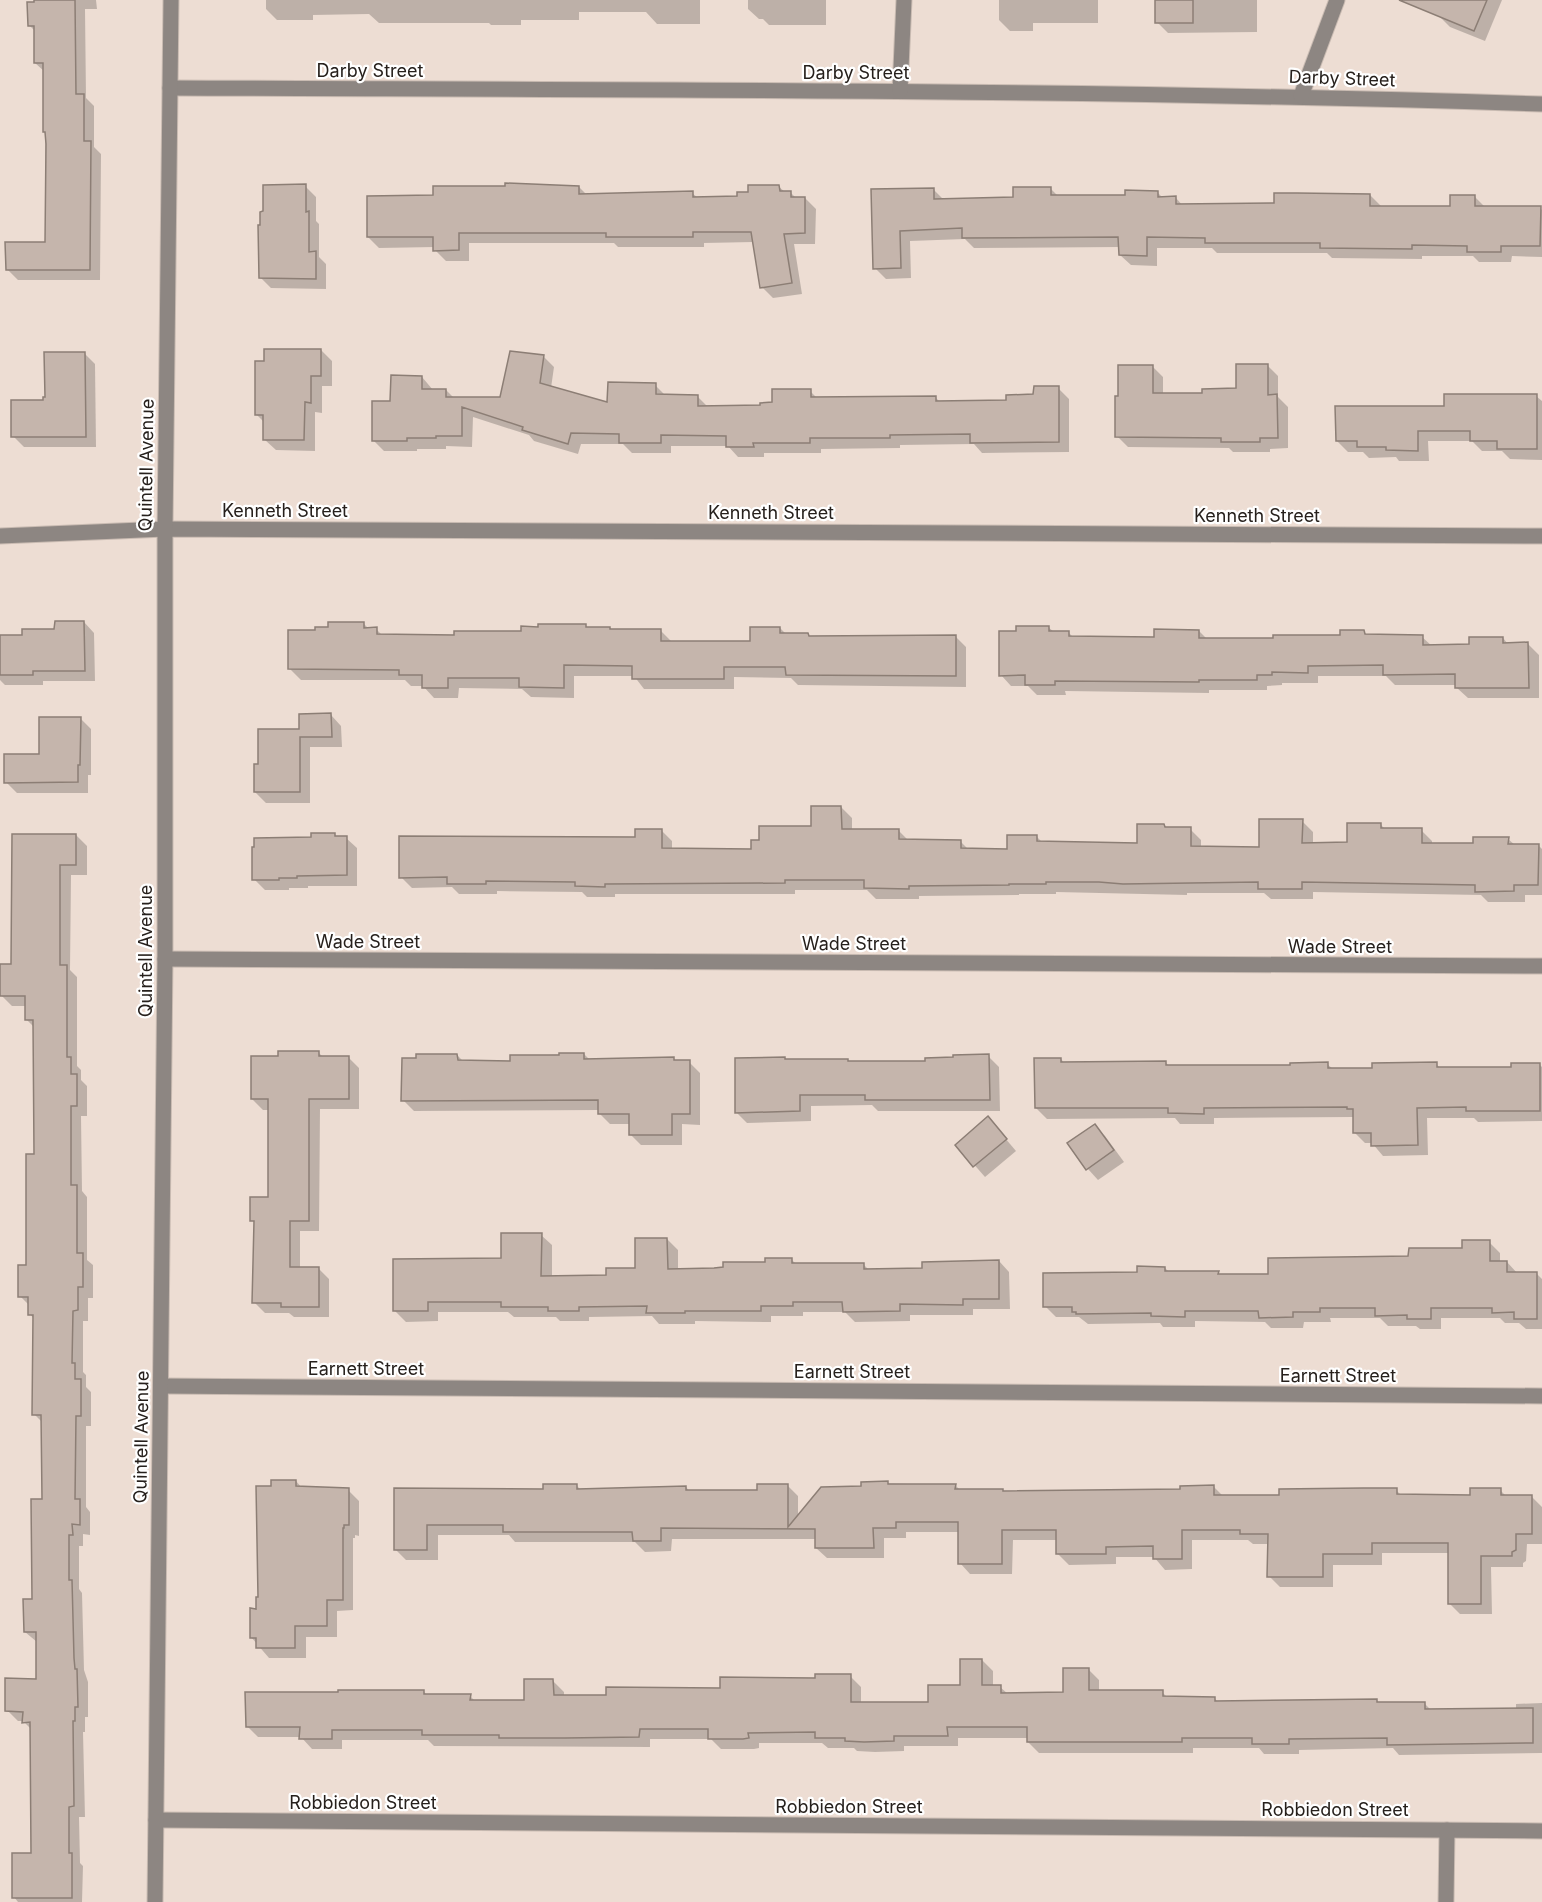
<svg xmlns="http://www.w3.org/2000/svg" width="1542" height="1902" viewBox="0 0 1542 1902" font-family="Inter,sans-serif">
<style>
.shadow{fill:#0003}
.building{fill:#c5b5ac;stroke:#8c7e75;stroke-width:1.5}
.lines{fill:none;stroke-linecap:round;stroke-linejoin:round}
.minor-casing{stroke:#c9bbb2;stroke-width:17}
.minor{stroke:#8d8682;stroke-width:15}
.labels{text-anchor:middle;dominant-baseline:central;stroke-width:4.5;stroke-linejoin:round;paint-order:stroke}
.street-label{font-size:18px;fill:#26201c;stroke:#fff}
</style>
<rect width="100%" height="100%" fill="#edddd3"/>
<g class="shadow">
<path d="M35,0H96L97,9H85L86,98L94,106V147L101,154L100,280H18L7,269L46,243L45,72L35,63V31L29,25Z"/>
<path d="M266,0H700V24H657L646,12H579V20H521V25H491L489,23H379L369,14L313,15V20H277L266,9Z"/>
<path d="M748,0H826V25H769L763,19H759L748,9Z"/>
<path d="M999,0H1098V23H1033V31H1010L999,20Z"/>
<path d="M1157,0H1257V32L1168,33L1157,22Z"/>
<path d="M1446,0H1502L1485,41L1450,27L1439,16Z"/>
<path d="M305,186L316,197V221L319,224V257L326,264V289L271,288L260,277L261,226Z"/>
<path d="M579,187L587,195L692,193L698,198H738L779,187L785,192H790L796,198H805L816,209L815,244H794L802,294L773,298L762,287L754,242L704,243V247H618L614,243H469V261H446L435,250V247L379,248L368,237L435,197Z"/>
<path d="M1050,188L1059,197H1127L1157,192L1163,198H1176L1183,206L1276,205L1370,195L1381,206L1451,208L1475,197L1486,208H1540L1542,210V257L1512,256L1511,262H1479L1473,256H1422V259L1332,258L1327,253H1217L1212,248H1157V266L1131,265L1120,255V247L974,248L965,239L910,241L911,278L886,279L875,268L872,191L933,189L944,200L1014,199Z"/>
<path d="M321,350L332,361V386H322V413L315,412V451L276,450L265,440V423L256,414L266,362Z"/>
<path d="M84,353L95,364L96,447H24L13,436Z"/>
<path d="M543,356L554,367L551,388L609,404L655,385L666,396H697L708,407H761L810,391L817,398L935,397L940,402H1008L1058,388L1069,399V452L982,453L974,444L900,445V448L821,449V453H764V457H738L728,446H671V453H632L623,444H581L578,454L534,441L529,435L473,417L472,447L446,446V449H417V451H384L373,440L392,403L422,377L433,390H446L454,398H501Z"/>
<path d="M1267,365L1278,376V397L1288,407V448L1270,449V452H1233L1229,448L1128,447L1117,436L1152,366L1163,377V395L1204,394L1238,389Z"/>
<path d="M1536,396L1542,401V460L1510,459L1502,451H1482L1472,441H1428L1429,461H1399L1396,457L1369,458L1363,452H1348L1337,441L1445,407Z"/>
<path d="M84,622L94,633L95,681H43V685H5L0,680V636H24Z"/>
<path d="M364,624L369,629H376L383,636H456L522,633L585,626L587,628H610L612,630H660L671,641L752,643L780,628L786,634H808L811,638L955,636L966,647V687L798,685L791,678L734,677V689H644L634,676H574V698L531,697L522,689L459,688L458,698H434L423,686H411L405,680H301L290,669L316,632Z"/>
<path d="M1048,627L1054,632H1068L1074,638L1156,639L1199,631L1207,639L1275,640L1341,637L1364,632L1367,635L1422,637L1432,646H1470L1503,638L1508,644H1528L1539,655V698H1468L1457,688V685H1395L1386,676H1318V683H1282V685L1267,686V690H1209V693L1065,691L1066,695H1037L1028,686H1011L1001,675L1017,632Z"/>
<path d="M331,715L341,726L342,747H310V803H266L255,792L259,765L300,731Z"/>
<path d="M80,718L91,729V775H88V793H17L6,782L40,755Z"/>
<path d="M841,807L852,818V830L899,831L909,841H960L969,850H1008L1037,837L1043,843L1139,844L1164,825L1167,828L1190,829L1201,840V847L1260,848L1302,821L1313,832V844L1348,843L1381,825L1386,830H1421L1432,841V844H1475L1508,839L1515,845H1538L1542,849V895H1525V902H1488L1481,895L1313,892V899H1271L1264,893H1187V895L1056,892V894H1019V895L919,896V899H876L867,890H795V894H615V897H587L582,892L497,891V894H459L452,887L412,888L401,877L636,839L661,830L672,841V850L752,851L812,827Z"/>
<path d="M13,835H76L87,846V875H71L70,970L77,977V1066L81,1070V1080L87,1086V1116H81L82,1191L87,1197V1260L93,1265V1298H88V1321H83V1372L86,1375V1387L91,1392V1426H86V1507L90,1512V1535L83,1534V1546H79V1589L82,1593L84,1670L88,1682V1717H85V1732H83L85,1817H79L80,1863L83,1866L82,1902H18L14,1897L32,1855L31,1729L23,1721H18L7,1710L37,1680V1642L25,1632L34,1600L43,1501L42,1422L34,1414V1319L30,1314V1306L20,1296L28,1266L35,1155V1028L26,1019L27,1006H12L1,995L12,966Z"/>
<path d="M334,835L337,838H346L357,848V886H308V888H289V890H265L254,879L312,839Z"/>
<path d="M318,1052L323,1057H348L359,1068V1109H320L319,1231H300V1268H318L329,1279V1317H294L289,1313H265L254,1302L256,1224L252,1220L269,1198V1110H263L252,1099L279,1057Z"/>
<path d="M584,1054L590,1060L674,1059L677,1062H689L700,1073V1125L682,1124V1145H641L630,1134V1124H610L599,1113V1110L414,1111L403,1100L457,1055L463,1061L512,1062V1056Z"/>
<path d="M988,1056L999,1067L1000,1111H878L872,1105L811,1106V1121L747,1123L736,1112L785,1058L787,1060L848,1061L849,1062H926Z"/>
<path d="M1061,1059L1065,1064L1165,1062L1169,1066L1292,1067L1327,1064L1333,1069H1373L1436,1064L1441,1069H1512L1539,1064L1542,1067V1121L1478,1122L1474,1118H1427L1428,1155L1383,1156L1372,1143H1365L1354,1132V1117L1214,1118V1124H1180L1175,1118L1047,1119L1036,1108Z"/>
<path d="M988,1118L1016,1151L985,1177L957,1145Z"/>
<path d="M1094,1126L1105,1136L1124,1162L1098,1180L1088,1169L1069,1144Z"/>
<path d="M541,1235L552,1245V1277H608L636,1269L667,1239L678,1250V1270H714L792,1260L797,1265L863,1264L869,1270L923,1269L999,1261L1009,1272L1010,1309H973V1315H910V1321L855,1322L845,1312H803V1316H771V1322L695,1321V1324H659L652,1316L589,1317V1321H560L556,1317H514L508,1312H438V1321L406,1322L395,1311L503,1260Z"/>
<path d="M1489,1242L1500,1253V1263L1507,1262L1518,1274L1536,1273L1542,1279V1329H1526L1519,1323H1505L1500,1318H1441V1329H1420L1416,1326H1388L1380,1318H1330L1331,1322H1304L1303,1328H1271L1265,1322L1195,1321V1327H1163L1160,1323L1088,1324L1079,1317H1056L1045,1306L1139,1273L1165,1268L1169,1272L1218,1273L1221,1276H1270L1410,1258L1463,1249Z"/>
<path d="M296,1481L302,1488L348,1490L359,1501V1536L355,1535V1538H353V1610L337,1611V1637H306V1658H269L251,1637L258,1610L273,1487Z"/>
<path d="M862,1483L955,1485L960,1490L1004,1492L1181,1491L1214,1487L1224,1497L1281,1496L1396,1490L1402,1496H1471L1500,1490L1507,1497H1532L1542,1507V1544H1527L1526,1561L1523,1563V1567H1491L1492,1614H1460L1449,1603V1553H1382V1565H1333V1587H1280L1269,1576V1544H1253L1248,1540H1192V1569L1165,1570L1154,1557H1116V1564L1069,1565L1058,1554V1540H1013L1012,1574H970L960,1563L959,1532H906V1538H884V1558H827L816,1548V1539H672L671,1551L645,1552L635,1542H515L509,1535H438V1560H406L395,1549V1490H545L576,1485L581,1490L686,1487L690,1492L758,1491L787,1485L798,1496V1517L862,1488Z"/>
<path d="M982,1660L993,1671V1687H1000L1008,1694H1065L1088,1669L1099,1680V1692H1162L1168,1698H1214L1218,1702L1376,1701L1379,1704H1425L1431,1710H1516V1704L1542,1703V1753L1399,1755L1393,1748L1299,1750V1754H1264L1259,1748H1193V1753H1039L1028,1742V1738H958V1746H904V1751L875,1752L857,1751L854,1748H828L822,1743H759V1748L754,1749H721L711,1739H650V1747L434,1746L428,1740H342V1749H312L301,1737H258L247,1726L423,1691L428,1696H470L476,1702H525L553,1681L564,1692V1696H607L722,1689L850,1676L861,1687V1703H930L961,1686Z"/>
</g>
<g class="building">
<path d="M34,0H75L76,94H84V141H91L90,270H6L5,242H45L46,144L45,132H43V63H34V26H28L27,2H34Z"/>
<rect x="1155" y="0" width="38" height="23"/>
<path d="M1399,0H1487L1474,31Z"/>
<path d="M505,183L579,186V194L693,191V197L737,196V192H748V185H779L780,191H791V197H805V233L784,234L792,283L760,288L751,232H693V237H606V233H459V250L433,251V237H367V196L433,195V186H505Z"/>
<path d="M306,184V212L309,211V252L316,251V279L259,278L258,225H260V212L263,211V185Z"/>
<path d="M1013,187H1051V195H1125V190L1158,191V197L1176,196V204L1274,203V193H1297L1370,194V206H1450V195H1475V206H1541L1540,246H1501V252H1467V246L1412,245V249L1320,248V243H1205V238L1147,237V256L1119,255L1118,237L962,238V228L900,231L901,268L873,269L871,189L934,188V199L1013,197Z"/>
<path d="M264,349H321V376H311V403L305,402L304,440H263V415H255V361H264Z"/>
<path d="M510,351L544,355L540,383L607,402L608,382L656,383V394L698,395V406L760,405V403L772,402V389H811V397L936,396V401L1006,400V395L1033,394L1034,386H1059V442L970,443V434L890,435V438H810V443H753L754,447H726V436L661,435V443H619V434L571,433L568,444L522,430L523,427L462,407V436H436V438H407V441H372V401H390L391,375L422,376V389H446V397H500Z"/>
<path d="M44,352H85L86,437H11V400H43V397H45Z"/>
<path d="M1236,364H1268V395L1277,394L1278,438H1260V442H1221V438L1115,437V396H1118V365H1153V393H1202V389L1236,388Z"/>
<path d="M1444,394H1537V449H1497V441H1470V431H1418V451L1386,450V447H1357V441H1336L1335,406H1444Z"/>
<path d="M55,621H84L85,671H33V675H0V635H22V629H54Z"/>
<path d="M328,622H364V628L377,627V634L454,635V631H521V626L538,627V624H586V627H610V629H661V641H750V627H780V633H808L809,636L956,635V676L786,675L785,667H724V679H632V666L564,665V688L519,687V678H448V688H422V675H399V670L288,669V630H315V627H328Z"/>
<path d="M1016,626H1049V631H1069V636L1154,637V629L1199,630V638H1273V635H1340V630H1364L1365,634L1423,635V645L1469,644V637H1503V643L1528,642L1529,688H1455V674L1383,675V665L1308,666V673L1272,672V675H1257V680H1199V682L1055,681V685H1025V675L999,676V631H1016Z"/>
<path d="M331,713L332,737H300V792H254V764H258V729H299V714Z"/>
<path d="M39,717H81L80,765H78V782L4,783V754H39Z"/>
<path d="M811,806H841L842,829H899V839L961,840V848L1007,849V835H1037V841L1137,843V824H1164L1165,827H1191V846L1259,847V819H1303L1302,843L1347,842V823H1381V828H1422V843H1473V837H1509L1508,844H1539L1538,885H1514V891L1475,892V885L1302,882V889H1258V882L1123,884L1099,882H1046V884H1009V885L909,886V889L864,888V880H785V883L605,884V887L575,886V882L486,881V884H447V877L399,878V836L635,837V829H662V848L751,849V840H759V826H811Z"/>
<path d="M311,833H335V836H347V875L297,876V878H279V880H252V847H254V838L311,837Z"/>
<path d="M12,834H76V865H60V965H67V1057H71V1074H77V1106H71V1185H77V1253H83V1287H78V1310L73,1311L72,1363H75V1379H81V1416H76L75,1499H80V1525L72,1524L73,1535H69V1580H72L74,1658L75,1669H77L78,1707H75V1721H73L74,1806L69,1807V1853H72V1898H12V1853H31L30,1722L22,1723L23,1712L5,1711V1678L36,1679V1632H24L23,1599H32L31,1499H42L41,1415H32L33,1315H28V1297H18V1265H26V1154H34L33,1023V1020H25V996H0V964H11Z"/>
<path d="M278,1051H319V1056H349V1099H309V1221H290V1267H319V1307H281V1303H252L254,1221H250V1197H268V1099H251V1056H278Z"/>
<path d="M559,1053H584V1059L674,1057V1060H690V1114H672V1135H629V1114H598V1100L401,1101L402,1058H416V1054H457L458,1060L510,1061V1055H559Z"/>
<path d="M989,1054L990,1100H865V1095H800V1111L735,1113V1058L785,1057V1059H848V1061H925V1058L953,1057V1055Z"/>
<path d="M1034,1058H1061V1062L1166,1061V1065H1290V1063L1328,1062V1068H1372V1063L1437,1062V1067H1511V1063H1540V1111H1466V1107L1417,1108L1418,1145L1371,1146V1133H1353V1109H1347V1107L1204,1108V1114L1168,1113V1108H1035Z"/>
<path d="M988,1116L1007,1139L973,1167L955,1145Z"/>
<path d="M1095,1124L1114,1150L1086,1170L1067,1143Z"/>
<path d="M501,1233H542L541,1276L606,1275V1268H635V1238H667L668,1269L714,1268L723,1267V1262H765V1258H792V1263H864V1269L922,1268V1262L999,1260V1299H963V1305L900,1304V1311L843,1312L842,1302H793V1306H761V1311H685V1313H646L647,1306L579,1307V1311H548V1307H501V1302H428V1311H393V1259L501,1258Z"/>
<path d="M1462,1240H1490V1261H1507V1272H1537V1319H1514V1312L1492,1313V1308H1431V1319H1407V1315L1375,1316V1308H1320V1312H1293V1317L1259,1318L1258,1311H1185V1317L1151,1316V1313L1076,1314V1312H1072V1307H1043V1273L1137,1272V1266L1165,1267V1271H1219L1218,1274H1268V1258L1408,1256L1409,1248H1462Z"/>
<path d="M271,1480H296V1486L349,1488V1525H344V1528H343V1600H327V1626H295V1648H256V1638H250V1608L256,1609V1597H258L256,1486H271Z"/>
<path d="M888,1481V1484H956L955,1489H1003V1491L1180,1489V1486L1214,1485V1495H1279V1489L1363,1488H1397V1494L1470,1495V1488H1501V1495H1532V1534H1516V1550L1512,1552V1556H1481V1604H1448V1543H1372V1554H1323V1577H1267L1268,1534H1240V1530H1182V1559H1153V1546L1106,1547V1554H1056V1530H1002V1564H958V1522H896V1528H873L874,1548H815V1529L661,1528V1541H633L632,1532H503V1525H427V1550H394V1488L543,1489V1484H577V1489L686,1486V1490H757V1484H788V1527L821,1487L861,1486V1482Z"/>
<path d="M960,1659H982V1685H1001V1693L1063,1692V1668H1089V1690H1163V1696L1215,1697V1701L1377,1699V1702H1425V1709L1533,1708V1743L1387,1745V1738L1289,1739V1744H1252V1738H1182V1742H1027V1727H947L948,1736H894V1741L864,1742L845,1741V1738H815V1732L748,1733L749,1738L743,1739H708V1729H640L639,1737L565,1738H499V1735H422V1730H332V1739H299L300,1727H246L245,1692H338V1690H424V1694H471L470,1700H524V1679H553L554,1695H606V1687L720,1688V1677L815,1678V1674H851V1702H928V1685H960Z"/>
</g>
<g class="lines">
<defs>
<g id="minor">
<path d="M170,88C627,90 1084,89 1541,104"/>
<path d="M900,91L904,0"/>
<path d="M1301,96L1337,0"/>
<path d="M0,536L165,529L1542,536"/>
<path d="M165,959L1542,966"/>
<path d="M161,1386L1542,1396"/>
<path d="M156,1820L1542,1831"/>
<path d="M155,1902L165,959V529L171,0"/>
<path d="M1446,1902L1447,1830"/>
</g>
</defs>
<use href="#minor" class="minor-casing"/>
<use href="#minor" class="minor"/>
</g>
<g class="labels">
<g class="street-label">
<text x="370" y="70">Darby Street</text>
<text x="856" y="72">Darby Street</text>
<text transform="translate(1342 78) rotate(2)">Darby Street</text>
<text transform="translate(146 465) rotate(-89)">Quintell Avenue</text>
<text x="285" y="510">Kenneth Street</text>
<text x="771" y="512">Kenneth Street</text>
<text x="1257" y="515">Kenneth Street</text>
<text x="368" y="941">Wade Street</text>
<text x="854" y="943">Wade Street</text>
<text x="1340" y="946">Wade Street</text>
<text transform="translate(145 951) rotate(-90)">Quintell Avenue</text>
<text x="366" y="1368">Earnett Street</text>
<text x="852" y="1371">Earnett Street</text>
<text x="1338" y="1375">Earnett Street</text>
<text transform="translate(141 1437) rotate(-89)">Quintell Avenue</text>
<text x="363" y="1802">Robbiedon Street</text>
<text x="849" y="1806">Robbiedon Street</text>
<text x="1335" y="1809">Robbiedon Street</text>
</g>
</g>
</svg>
